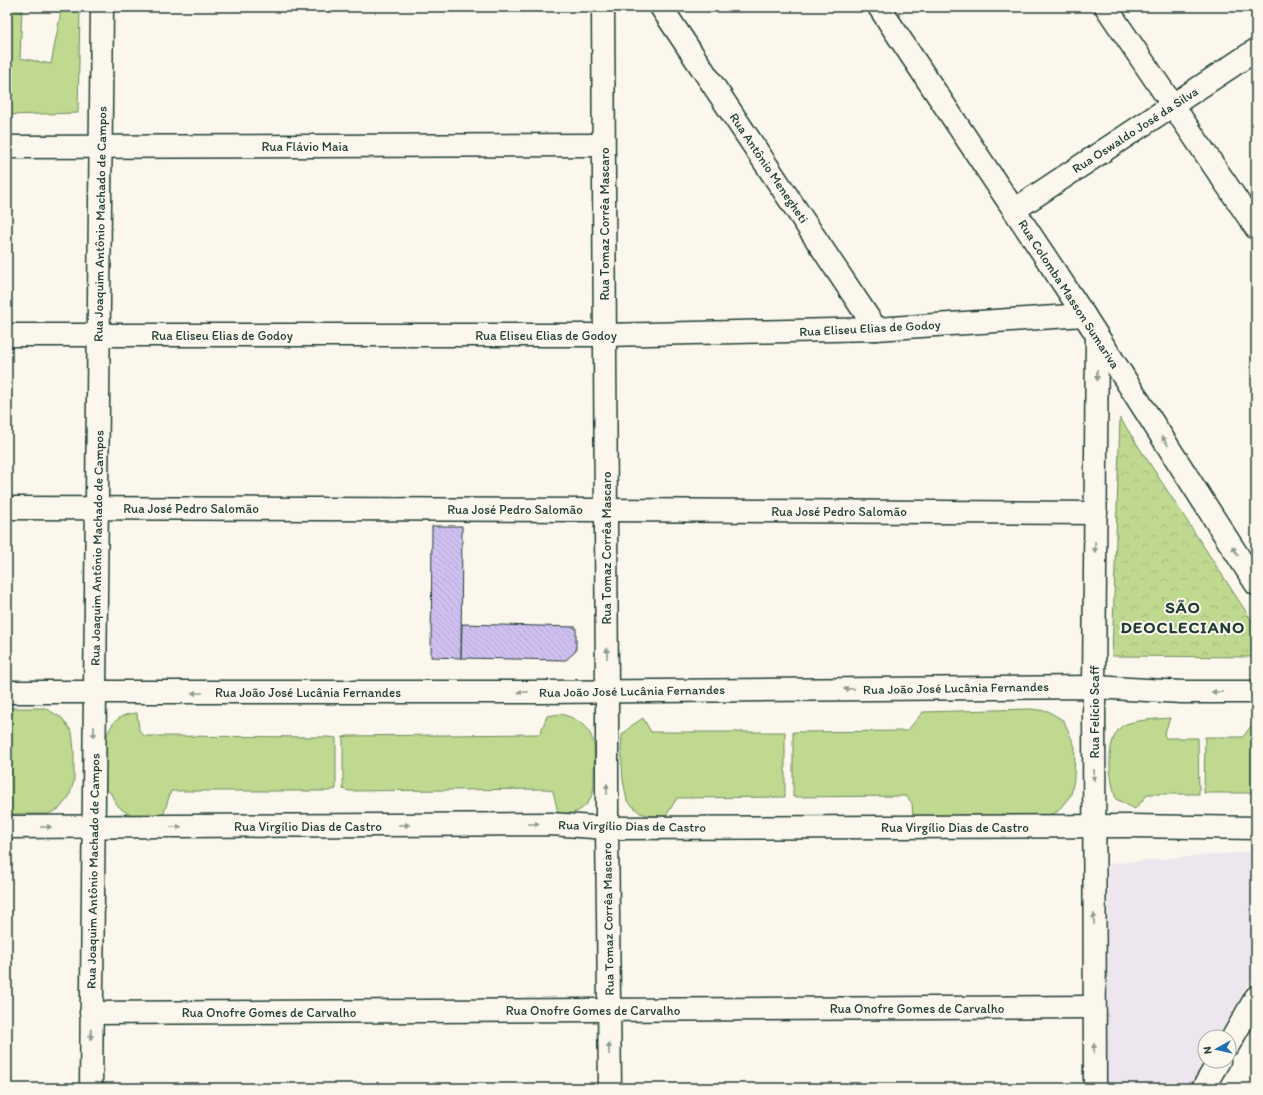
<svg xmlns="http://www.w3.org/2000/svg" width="1263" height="1095" viewBox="0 0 1263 1095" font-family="Itim,sans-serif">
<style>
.built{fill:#eee6ee}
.grass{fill:#bfd990;stroke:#6f8b62}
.forest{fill:url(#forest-crowns);stroke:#6f8b62}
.building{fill:url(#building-back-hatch);stroke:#1f3d34}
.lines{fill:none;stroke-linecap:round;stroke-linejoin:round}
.minor-casing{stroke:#1f3d34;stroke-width:25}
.secondary-casing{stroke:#1f3d34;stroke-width:25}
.primary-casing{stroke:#1f3d34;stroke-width:25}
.minor{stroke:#fbf7ec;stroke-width:22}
.secondary{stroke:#fbf7ec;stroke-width:22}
.primary{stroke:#fbf7ec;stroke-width:22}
.oneway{fill:#8d9a90}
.labels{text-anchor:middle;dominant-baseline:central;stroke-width:4;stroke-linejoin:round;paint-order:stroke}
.street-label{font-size:13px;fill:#1f3d34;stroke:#fbf7ec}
.district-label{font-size:17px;font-weight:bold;letter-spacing:1px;fill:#1f3d34;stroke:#fbf7ec}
</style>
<defs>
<pattern id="forest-crowns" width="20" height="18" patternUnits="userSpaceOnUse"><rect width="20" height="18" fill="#bfd990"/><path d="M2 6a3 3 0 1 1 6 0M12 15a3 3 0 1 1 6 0" fill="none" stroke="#a4bb7d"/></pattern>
<pattern id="building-back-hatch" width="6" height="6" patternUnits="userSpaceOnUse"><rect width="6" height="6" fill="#d0c0f2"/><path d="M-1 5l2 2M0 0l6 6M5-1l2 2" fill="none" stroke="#b2a6d0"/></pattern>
</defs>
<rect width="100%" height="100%" fill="#fbf7ec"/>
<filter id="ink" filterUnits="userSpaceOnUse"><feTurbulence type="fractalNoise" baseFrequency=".025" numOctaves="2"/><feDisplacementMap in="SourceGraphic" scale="8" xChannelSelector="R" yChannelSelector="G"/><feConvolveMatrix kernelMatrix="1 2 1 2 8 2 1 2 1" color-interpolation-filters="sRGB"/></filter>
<g filter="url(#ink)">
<path class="built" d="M1256,851V970L1218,1037H1205V1061L1190,1088H1107L1108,864Z"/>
<g class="grass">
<path d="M7,7H22L20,58L51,64L60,17L61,7H80L78,113L7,115Z"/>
<path d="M7,708H45L62,718L72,732L74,750V781L69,797L59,809L48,814H7Z"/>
<path d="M1030,709L1048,711L1064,721L1075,747L1074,779L1071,795L1057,812L1039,818H913L912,803L906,796L793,797V732L907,731L923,712Z"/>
<path d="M137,713L139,730L144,736L328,737L336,738V789L328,791H171L163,816C138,816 122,820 110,792L105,790C102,769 99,724 125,715C129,714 133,713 137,713Z"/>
<path d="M560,714C576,717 592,728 594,746C595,754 594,763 594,771C594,781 595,792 589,801C583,811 570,815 559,817L553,791L546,789L349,791L343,789V737L349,736L540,734L547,716Z"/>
<path d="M643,718L651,732H785V797L677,798L666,816H651L640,813L627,801L623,780L621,749L622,735L631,726Z"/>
<path d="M1170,718L1164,735L1166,738H1198L1199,794H1148L1135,809L1116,799C1110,780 1104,743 1121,727C1128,720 1159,719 1170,718Z"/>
<path d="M1254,722H1256V793H1204L1205,737H1243Z"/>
</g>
<path class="forest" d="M1120,418L1256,627V657L1112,656Z"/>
<g class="building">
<path d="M432,526H462L461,658L431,657Z"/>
<path d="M462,624L576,627V651L566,660L461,658Z"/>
</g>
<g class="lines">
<defs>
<g id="minor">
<path d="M603,7L607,692"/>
<path d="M661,7L876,329"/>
<path d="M879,7L1084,315L1256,584"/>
<path d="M1106,7L1256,228"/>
<path d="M7,147L603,145"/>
<path d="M1014,210L1256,50"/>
<path d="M7,335H605L876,329L1084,315"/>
<path d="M7,508L606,510L1096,513"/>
<path d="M95,693L102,7"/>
<path d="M91,1013L1094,1007"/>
<path d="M1229,1044L1256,997"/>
<path d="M1095,1088L1094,687L1097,336"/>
<path d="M1203,1088L1219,1061"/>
</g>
<g id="secondary">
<path d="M607,692V828L610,1088"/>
<path d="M91,1088L95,693"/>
</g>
<g id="primary">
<path d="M7,692H543L1094,687L1182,692H1256"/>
<path d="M7,827L551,824L607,828L1131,826L1256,828"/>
</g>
</defs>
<use href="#minor" class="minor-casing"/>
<use href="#secondary" class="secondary-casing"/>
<use href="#primary" class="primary-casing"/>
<use href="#minor" class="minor"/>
<use href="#secondary" class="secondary"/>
<use href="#primary" class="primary"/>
</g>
<defs><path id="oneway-solid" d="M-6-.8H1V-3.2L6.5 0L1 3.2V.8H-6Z"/></defs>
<g class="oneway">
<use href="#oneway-solid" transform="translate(1097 375) rotate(91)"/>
<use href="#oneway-solid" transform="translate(1165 441) rotate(-123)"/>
<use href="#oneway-solid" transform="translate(1095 547) rotate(91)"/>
<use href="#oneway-solid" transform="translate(1235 551) rotate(-123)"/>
<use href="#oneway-solid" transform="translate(607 653) rotate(-90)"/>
<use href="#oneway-solid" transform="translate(849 689) rotate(179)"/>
<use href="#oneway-solid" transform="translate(523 692) rotate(180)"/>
<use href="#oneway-solid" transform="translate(1217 692) rotate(180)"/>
<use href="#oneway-solid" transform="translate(197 693) rotate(180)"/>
<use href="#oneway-solid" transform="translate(94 732) rotate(91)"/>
<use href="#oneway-solid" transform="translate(1094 775) rotate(90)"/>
<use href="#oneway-solid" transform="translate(607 789) rotate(-90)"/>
<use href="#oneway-solid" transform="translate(534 824)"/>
<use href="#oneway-solid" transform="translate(404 825)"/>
<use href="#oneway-solid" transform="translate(46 827)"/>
<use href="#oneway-solid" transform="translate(176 827)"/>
<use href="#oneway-solid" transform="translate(1094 919) rotate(-90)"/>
<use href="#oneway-solid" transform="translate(91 1034) rotate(91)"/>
<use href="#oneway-solid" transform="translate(609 1049) rotate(-90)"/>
<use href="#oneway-solid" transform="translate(1094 1049) rotate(-90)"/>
</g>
</g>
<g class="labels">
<g class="street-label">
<text transform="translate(1135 130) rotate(-33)">Rua Oswaldo José da Silva</text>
<text x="305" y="146">Rua Flávio Maia</text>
<text transform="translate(769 168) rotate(56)">Rua Antônio Menegheti</text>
<text transform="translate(100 224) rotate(-89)">Rua Joaquim Antônio Machado de Campos</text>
<text transform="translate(604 224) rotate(-90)">Rua Tomaz Corrêa Mascaro</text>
<text transform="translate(1069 294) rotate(57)">Rua Colomba Masson Sumariva</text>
<text transform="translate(870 328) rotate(-3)">Rua Eliseu Elias de Godoy</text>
<text x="222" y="335">Rua Eliseu Elias de Godoy</text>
<text x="546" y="335">Rua Eliseu Elias de Godoy</text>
<text x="191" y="508">Rua José Pedro Salomão</text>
<text x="515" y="509">Rua José Pedro Salomão</text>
<text x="839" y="511">Rua José Pedro Salomão</text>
<text transform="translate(97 548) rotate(-89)">Rua Joaquim Antônio Machado de Campos</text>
<text transform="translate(606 548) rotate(-90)">Rua Tomaz Corrêa Mascaro</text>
<text transform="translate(956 688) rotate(-1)">Rua João José Lucânia Fernandes</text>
<text transform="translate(632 691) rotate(-1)">Rua João José Lucânia Fernandes</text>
<text x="308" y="692">Rua João José Lucânia Fernandes</text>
<text transform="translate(1094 712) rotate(-90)">Rua Felício Scaff</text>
<text x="308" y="826">Rua Virgílio Dias de Castro</text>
<text transform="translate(632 826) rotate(1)">Rua Virgílio Dias de Castro</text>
<text x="955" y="827">Rua Virgílio Dias de Castro</text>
<text transform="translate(93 871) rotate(-89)">Rua Joaquim Antônio Machado de Campos</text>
<text transform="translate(608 919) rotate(-91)">Rua Tomaz Corrêa Mascaro</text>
<text x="917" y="1008">Rua Onofre Gomes de Carvalho</text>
<text x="593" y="1010">Rua Onofre Gomes de Carvalho</text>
<text x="269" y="1012">Rua Onofre Gomes de Carvalho</text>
</g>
<g class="district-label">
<text x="1183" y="607">SÃO<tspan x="1183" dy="20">DEOCLECIANO</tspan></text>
</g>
</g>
<rect width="1263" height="1095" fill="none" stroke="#fbf7ec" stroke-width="24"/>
<rect x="12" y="12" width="1239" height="1071" fill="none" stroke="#1f3d34" stroke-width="1.5" filter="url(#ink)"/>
<g transform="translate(1217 1049) rotate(262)"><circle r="19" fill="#fbf7ec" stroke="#a3ada2"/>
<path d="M0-3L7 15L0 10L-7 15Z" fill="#1f6fb2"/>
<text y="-6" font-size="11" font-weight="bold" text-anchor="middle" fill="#1f3d34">N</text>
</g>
</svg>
